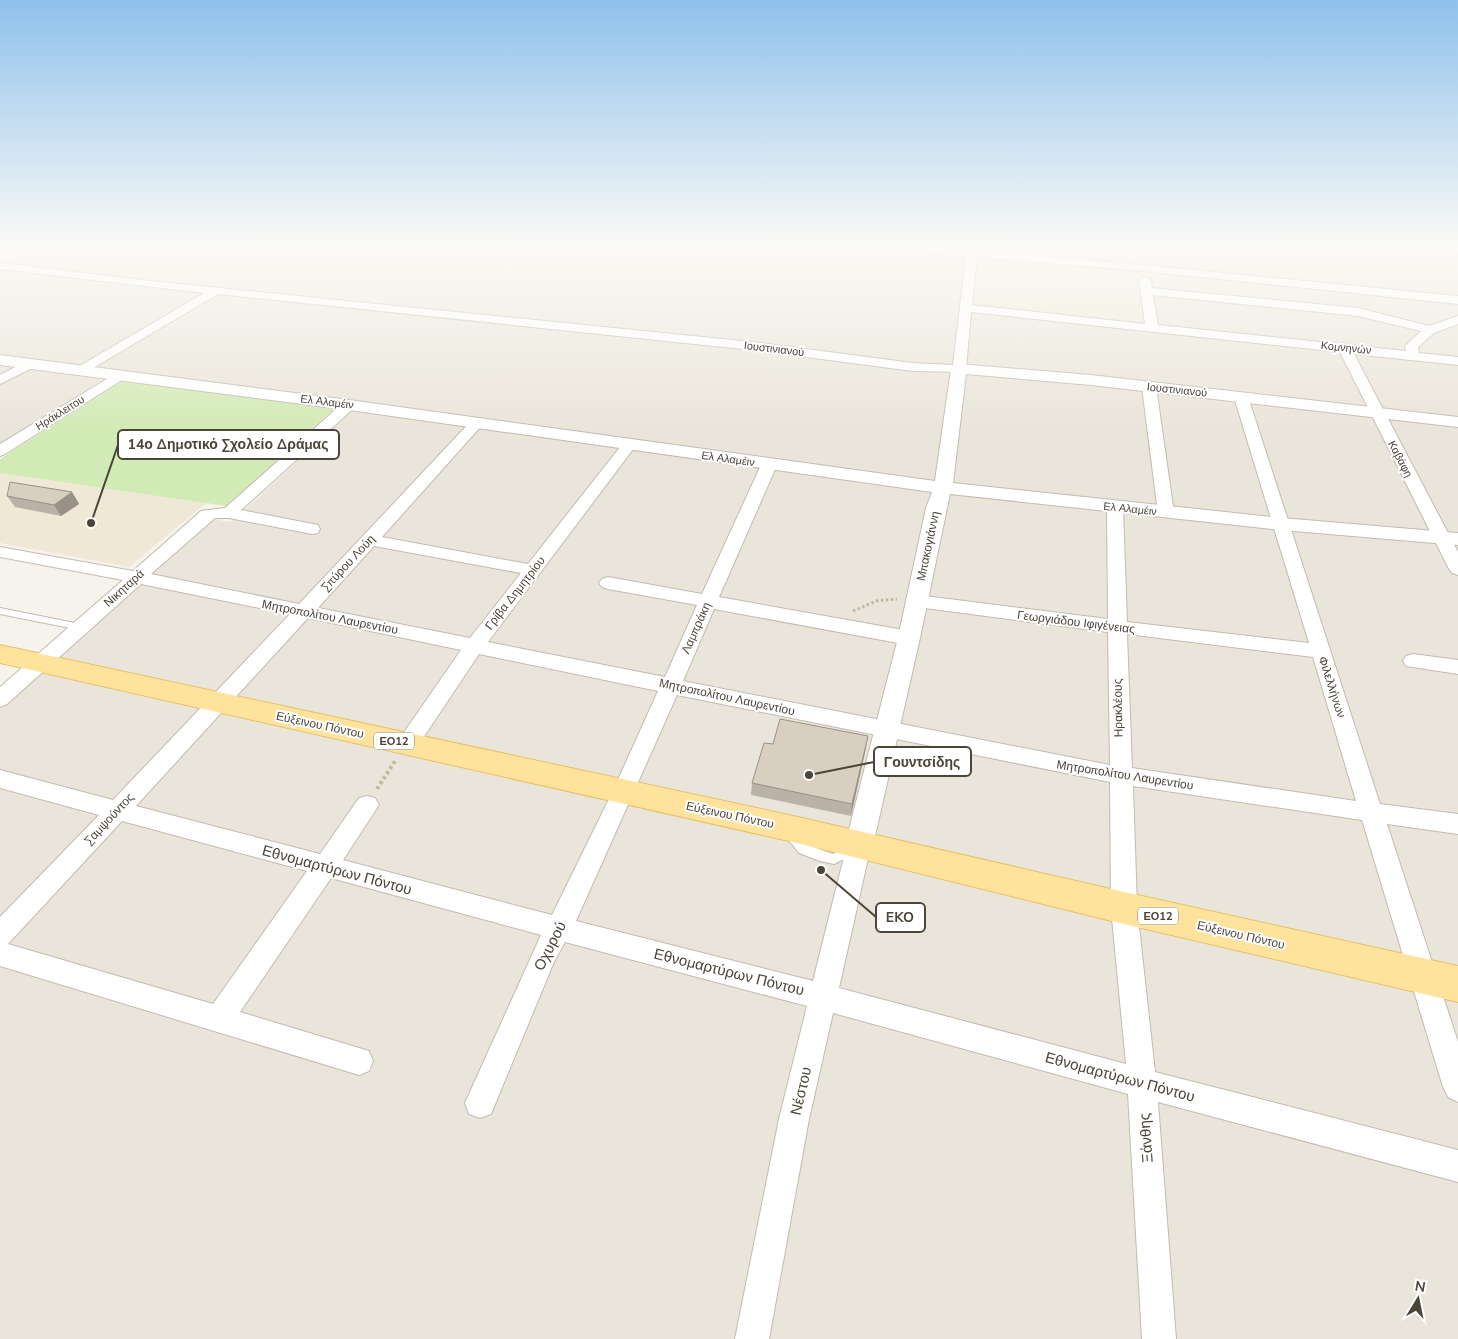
<svg xmlns="http://www.w3.org/2000/svg" width="1458" height="1339" viewBox="0 0 1458 1339" font-family="'Nunito Sans',sans-serif">
<style>
.residential{fill:#eae5da}
.education{fill:#efe8d6}
.green{fill:#d2eab5}
.lines{fill:none;stroke-linecap:round;stroke-linejoin:round}
.service-casing{stroke:#c2bbae;stroke-width:2}
.minor-casing{stroke:#c2bbae;stroke-width:2}
.tertiary-casing{stroke:#c2bbae;stroke-width:2}
.primary-casing{stroke:#e6c16a;stroke-width:2}
.path-far1{stroke:#c4b79f;stroke-width:3;stroke-dasharray:2.5 2.5;stroke-linecap:butt}
.path{stroke:#c4b79f;stroke-width:4;stroke-dasharray:3 3;stroke-linecap:butt}
.service{fill:#fff;fill-rule:evenodd}
.minor{fill:#fff;fill-rule:evenodd}
.tertiary{fill:#fff;fill-rule:evenodd}
.primary{fill:#ffe39c;fill-rule:evenodd}
.wall{fill:#bab2a6}
.shaded-wall{fill:#979187}
.building{fill:#d8cfc1;stroke:#979187}
.labels{text-anchor:middle;dominant-baseline:central;stroke-width:4;stroke-linejoin:round;paint-order:stroke}
.far-street-label{font-size:11px;fill:#4b4439;stroke:#fff}
.shield{fill:#fff;stroke:#817c74;stroke-width:1}
.shield-label{font-size:11px;font-weight:bold;fill:#4b4439}
.street-label{font-size:12px;fill:#4b4439;stroke:#fff}
.near-street-label{font-size:15px;fill:#4b4439;stroke:#fff}
.leader{fill:none;stroke:#4b4439;stroke-width:2}
.callout-dot{fill:#4b4439;stroke:#fff;stroke-width:2}
.callout{fill:#fff;stroke:#4b4439;stroke-width:2}
.callout-label{font-size:14px;text-anchor:middle;font-weight:bold;fill:#4b4439}
</style>
<rect width="100%" height="100%" fill="#f6f3ec"/>
<path class="residential" d="M0,244H967L965,254L1042,261L1044,244H1087L1141,249V244H1458V1339H0V708L212,519L231,522L362,402L119,370L0,444Z"/>
<g class="education">
<path d="M1069,264L1133,270L1140,321L970,305L973,275L1068,284Z"/>
<path d="M0,473L206,503L129,567L0,543Z"/>
</g>
<path class="green" d="M125,379L336,407L226,506L0,473V459Z"/>
<g class="lines">
<defs>
<g id="service">
<path d="M0,608L80,624L85,627L80,630L0,614Z"/>
<path d="M791,828L795,830L808,845L827,852L833,854L856,842L860,843L862,847L860,851L834,864L820,861L799,853L791,843L785,833L787,830Z"/>
</g>
<g id="minor">
<path d="M855,244H894L967,250L968,244H978V251L1143,265L1458,296V304L1143,271L977,257L972,305L1145,324L1139,280L1145,277L1151,280L1152,288L1358,308L1429,326L1458,316V324L1434,333L1418,347L1419,353L1458,357V365L1354,354L1458,552V575L1452,573L1449,569L1340,352L971,312L966,369L964,372L913,371L752,350L218,294L83,374L76,370L78,367L204,293L0,269V263L150,281L752,342L913,363L953,365L966,256L860,247ZM1153,295L1358,316L1421,331L1405,346L1406,351L1349,345L1344,343L1339,344L1158,325Z"/>
<path d="M1443,244H1454L1458,247V255Z"/>
<path d="M29,360L34,361L36,364L34,367L0,384V375Z"/>
<path d="M120,371L125,372L127,375L125,378L5,454L0,456V444Z"/>
<path d="M1149,383L1156,387L1174,513L1172,516H1160L1158,513L1142,387Z"/>
<path d="M1241,393L1248,397L1380,804L1458,814V834L1387,824L1458,1042V1102L1448,1097L1443,1087L1362,820L1133,786L1137,908L1155,1072L1458,1150V1182L1158,1102L1176,1339H1142L1128,1094L833,1013L809,1119L769,1339H735L779,1119L807,1006L565,942L554,962L491,1114L480,1118L469,1114L465,1103L541,935L331,878L240,1012L369,1051L373,1061L369,1071L359,1075L0,966V917L99,815L0,788V770L113,800L290,614L141,584L7,704L0,707V687L123,580L0,557V547L133,571L201,511L225,508L344,402H354L356,405L354,408L241,510L318,525L320,529L318,533L312,534L229,518H215L151,574L299,604L472,420H482L484,423L382,537L528,564L624,442H634L636,445L634,448L488,642L665,677L697,605L608,589L602,587L599,583L602,579L608,577L702,594L761,465L764,462H774L777,465L719,597L909,631L916,633L919,638L916,643L909,645L714,609L683,681L1110,765L1108,632L917,607L910,605L908,601L910,597L917,595L1108,619L1107,507L1109,504H1121L1123,507L1127,622L1309,643L1234,397ZM374,546L521,573L470,638L318,608ZM308,618L461,650L396,744L399,750L407,752L415,750L479,654L658,691L613,791L552,915L343,860L379,805L375,798L367,796L359,798L320,854L136,806ZM1127,634L1313,657L1356,801L1132,768ZM677,695L1110,782L1111,908L1126,1064L839,988L871,845L867,838L859,835L851,838L847,845L813,981L576,921ZM122,821L307,871L213,1004L8,944Z"/>
<path d="M1413,654L1458,660V674L1406,666L1403,661L1406,656Z"/>
</g>
<path id="tertiary" d="M0,355L349,400L935,481L951,369L953,366L959,364L1091,375L1458,417V427L1091,385L966,374L953,483L1282,518L1458,533V545L1282,530L950,494L920,638L873,845L869,854L859,857L849,854L845,845L898,638L926,508L932,492L349,410L0,365Z"/>
<path id="primary" d="M0,645L789,815L1124,892L1458,966V1002L1124,924L789,841L0,663Z"/>
</defs>
<use href="#service" class="service-casing"/>
<use href="#minor" class="minor-casing"/>
<use href="#tertiary" class="tertiary-casing"/>
<use href="#primary" class="primary-casing"/>
<path class="path-far1" d="M853,611L876,601L897,599"/>
<path class="path" d="M377,789L395,761"/>
<use href="#service" class="service"/>
<use href="#minor" class="minor"/>
<use href="#tertiary" class="tertiary"/>
<use href="#primary" class="primary"/>
</g>
<g class="wall">
<path d="M72,492L79,504L61,516L15,507L7,496Z"/>
<path d="M868,736L851,816L751,795L752,783Z"/>
</g>
<g class="shaded-wall">
<path d="M72,492L79,504L61,516L54,505Z"/>
<path d="M868,736L866,748L851,816L852,804Z"/>
</g>
<g class="building">
<path d="M10,482L72,492L54,505L7,496Z"/>
<path d="M780,719L868,736L852,804L752,783L764,743L773,744Z"/>
</g>
<linearGradient id="sky" x2="0" y2="1"><stop stop-color="#8fc1ec"/><stop offset="0.57" stop-color="#fbfaf6"/><stop offset="1" stop-color="#fbfaf6" stop-opacity="0"/></linearGradient>
<rect width="1458" height="431" fill="url(#sky)"/>
<g class="labels">
<g class="far-street-label">
<text transform="translate(1346 348) rotate(6)">Κομνηνών</text>
<text transform="translate(774 349) rotate(7)">Ιουστινιανού</text>
<text transform="translate(1177 390) rotate(6)">Ιουστινιανού</text>
<text transform="translate(327 402) rotate(7)">Ελ Αλαμέιν</text>
<text transform="translate(60 413) rotate(-32)">Ηράκλειτου</text>
<text transform="translate(728 459) rotate(8)">Ελ Αλαμέιν</text>
<text transform="translate(1400 459) rotate(62)">Καβάφη</text>
<text transform="translate(1130 509) rotate(6)">Ελ Αλαμέιν</text>
</g>
<g class="shield">
<rect x="374" y="732.5" width="40" height="17" rx="4"/>
<rect x="1138" y="907.5" width="40" height="17" rx="4"/>
</g>
<g class="shield-label">
<text x="394" y="741">ΕΟ12</text>
<text x="1158" y="916">ΕΟ12</text>
</g>
<g class="street-label">
<text transform="translate(928 546) rotate(-78)">Μπακογιάννη</text>
<text transform="translate(348 563) rotate(-47)">Σπύρου Λούη</text>
<text transform="translate(124 588) rotate(-42)">Νικηταρά</text>
<text transform="translate(515 593) rotate(-52)">Γρίβα Δημητρίου</text>
<text transform="translate(330 617) rotate(11)">Μητροπολίτου Λαυρεντίου</text>
<text transform="translate(1076 622) rotate(7)">Γεωργιάδου Ιφιγένειας</text>
<text transform="translate(696 628) rotate(-66)">Λαμπράκη</text>
<text transform="translate(1332 687) rotate(72)">Φιλελλήνων</text>
<text transform="translate(727 697) rotate(12)">Μητροπολίτου Λαυρεντίου</text>
<text transform="translate(1118 708) rotate(-91)">Ηρακλέους</text>
<text transform="translate(320 725) rotate(12)">Εύξεινου Πόντου</text>
<text transform="translate(1125 775) rotate(9)">Μητροπολίτου Λαυρεντίου</text>
<text transform="translate(730 815) rotate(12)">Εύξεινου Πόντου</text>
<text transform="translate(109 819) rotate(-47)">Σαμψούντος</text>
<text transform="translate(1241 935) rotate(13)">Εύξεινου Πόντου</text>
</g>
<g class="near-street-label">
<text transform="translate(337 870) rotate(15)">Εθνομαρτύρων Πόντου</text>
<text transform="translate(550 946) rotate(-63)">Οχυρού</text>
<text transform="translate(729 972) rotate(14)">Εθνομαρτύρων Πόντου</text>
<text transform="translate(1120 1077) rotate(15)">Εθνομαρτύρων Πόντου</text>
<text transform="translate(801 1091) rotate(-77)">Νέστου</text>
<text transform="translate(1146 1138) rotate(-94)">Ξάνθης</text>
</g>
</g>
<path class="leader" d="M91 523L118 445M809 775L874 762M821 870L876 917"/>
<g class="callout-dot">
<circle cx="91" cy="523" r="5"/>
<circle cx="809" cy="775" r="5"/>
<circle cx="821" cy="870" r="5"/>
</g>
<g class="callout">
<rect x="118" y="430" width="221" height="29" rx="5"/>
<rect x="874" y="747" width="97" height="29" rx="5"/>
<rect x="876" y="903" width="49" height="29" rx="5"/>
</g>
<g class="callout-label">
<text x="228" y="449">14ο Δημοτικό Σχολείο Δράμας</text>
<text x="922" y="767">Γουντσίδης</text>
<text x="900" y="922">EKO</text>
</g>
<g transform="translate(1418 1299) rotate(10)" stroke="#ffffff" stroke-width="4" paint-order="stroke">
<path d="M0-4L9 19L0 12L-9 19Z" fill="#4b4439"/>
<text y="-8" font-size="14" font-weight="bold" text-anchor="middle" fill="#4b4439">N</text>
</g>
</svg>
